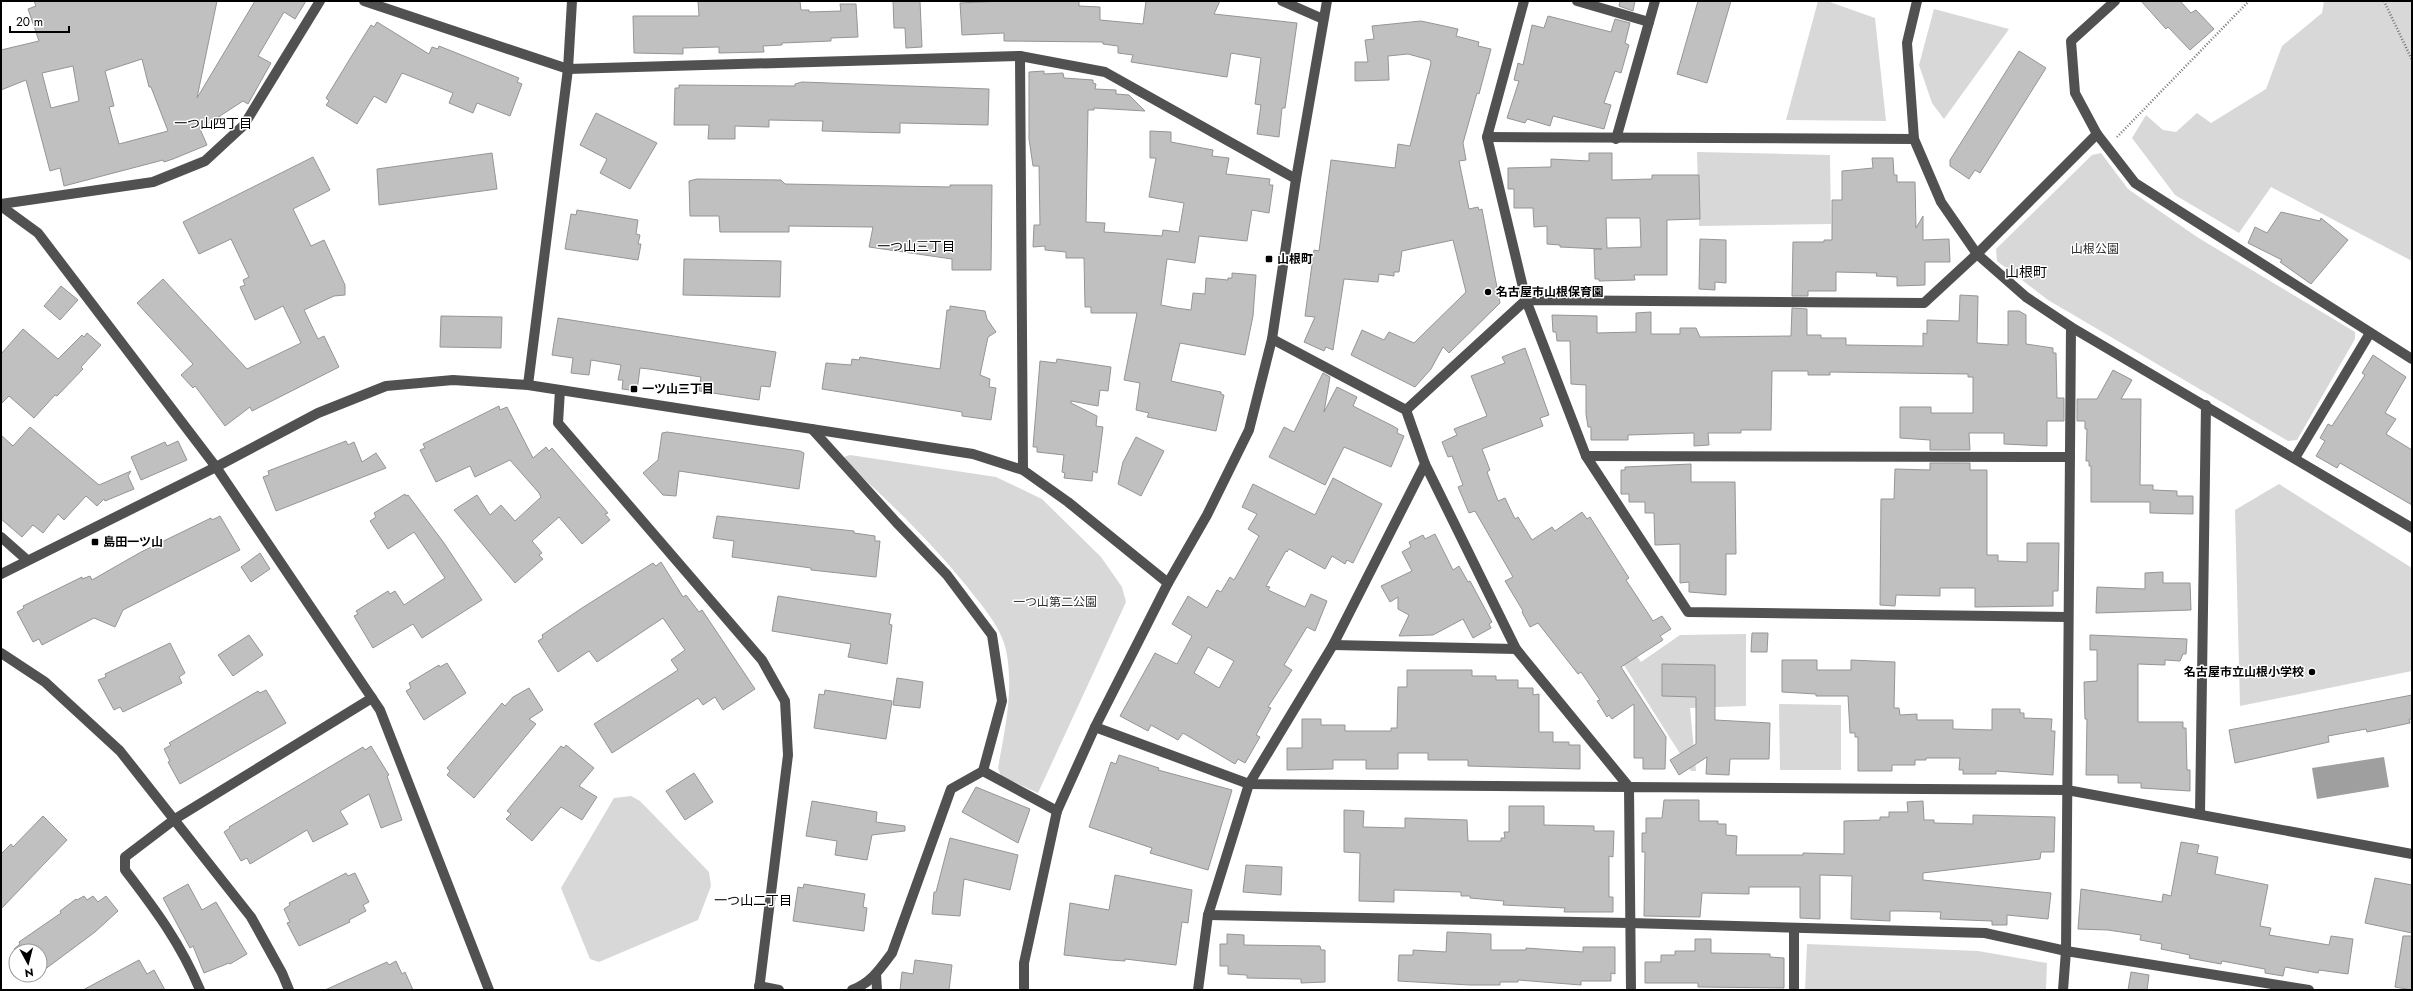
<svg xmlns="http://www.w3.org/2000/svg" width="2413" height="991" viewBox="0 0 2413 991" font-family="Jost,'Noto Sans JP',sans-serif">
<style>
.green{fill:#d8d8d8}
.water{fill:#9f9f9f}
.building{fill:#c0c0c0;stroke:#959595;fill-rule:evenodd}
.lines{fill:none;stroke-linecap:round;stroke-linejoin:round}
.path{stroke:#737373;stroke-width:2.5;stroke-dasharray:1 2;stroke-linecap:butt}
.minor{stroke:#515151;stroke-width:10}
.poi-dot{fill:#000;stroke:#fff;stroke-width:1.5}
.labels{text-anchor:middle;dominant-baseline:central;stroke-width:3;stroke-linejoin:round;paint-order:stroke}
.park-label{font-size:12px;fill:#2f2f2f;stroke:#fff}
.poi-label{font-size:12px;font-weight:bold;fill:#000;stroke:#fff;text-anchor:start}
.neighbourhood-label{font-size:13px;fill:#000;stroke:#fff}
.quarter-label{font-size:14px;fill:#000;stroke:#fff}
</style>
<rect width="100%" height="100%" fill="#fff"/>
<g class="green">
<path d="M1818,1H1827L1875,18L1886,121L1786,120Z"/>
<path d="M2324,1H2412V261L2271,187L2239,233L2175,195L2132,138L2146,115L2163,130L2176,132L2197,113L2211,123L2266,89L2282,46L2322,13Z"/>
<path d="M1934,9L2009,29L1944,119L1932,103L1919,65Z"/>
<path d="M1697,152L1830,155L1831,224L1699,226Z"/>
<path d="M2101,153L2128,189L2197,237L2355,332V339L2297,440L2288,441L2048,300L1997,261L1996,249L2092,155Z"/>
<path d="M850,455L996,477L1042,499L1101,557L1122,587L1126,602L1038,793L1001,776L998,768C1005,729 1014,690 1006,650C1002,631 988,613 976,598C936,546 890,502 841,458Z"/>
<path d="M2279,484L2412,568V671L2240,706L2235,510Z"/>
<path d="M1746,634V706L1690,708L1696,771H1691L1615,651L1627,643L1641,662L1680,635Z"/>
<path d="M1779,704L1841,705V770H1780Z"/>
<path d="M631,796L640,801L709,872L711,886L698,920L599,962L590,959L561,888L614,798Z"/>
<path d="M1807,944L1978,951L2047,963L2046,990H1805Z"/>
</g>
<path class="water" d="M2384,757L2389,787L2317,799L2312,768Z"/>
<g class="building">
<path d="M34,1H217L197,98L255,1H306L295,19L284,12L258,56L271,63L248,104L243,101L200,129L207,145L173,159L164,162L163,160L64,186L60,168L50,171L26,80L1,90V50L39,41L28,9L36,6ZM142,59L149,87H151L168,131L119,144L109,107L114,106L105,71ZM73,66L79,101L51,108L42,73Z"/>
<path d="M698,1H800L801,10H809V12L841,11L840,4H856L858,37L831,38V41L782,43V45L763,46L764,52L719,53V47L683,48V54L634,53L633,16H699Z"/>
<path d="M893,1H920L922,47L906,48L905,28H894Z"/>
<path d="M1003,1H1079V6L1100,7V20L1143,24L1146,1H1220L1214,14L1297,23L1285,108H1282L1279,137L1257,134L1261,105L1255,104L1261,58L1231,53L1227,77L1131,62L1133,55L1118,53V46L1103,44V42L1004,41V33L962,35L960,3Z"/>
<path d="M1620,1H1635L1633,11L1619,6Z"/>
<path d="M1698,1H1731L1707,83L1677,74Z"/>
<path d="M2141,1H2180L2191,13L2196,10L2214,29L2190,50L2168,27L2166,29Z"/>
<path d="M1548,16L1611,32L1615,19L1630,23L1625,43L1629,45L1621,73L1615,71L1604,103L1611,105L1604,129L1553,116L1550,126L1527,119L1525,123L1507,118L1519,81L1514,80L1518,63L1523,65L1532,25L1544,28Z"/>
<path d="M1421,21L1458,29L1456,36L1479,42L1478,46L1491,49L1479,94L1477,93L1463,143L1466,160L1459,161L1469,209L1478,207L1479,210L1482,209L1500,303L1449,353L1443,347L1431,369L1415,387L1351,355L1362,330L1384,340L1389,332L1414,343L1466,292L1453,240L1402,251L1399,272H1394V276L1379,274L1378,282L1344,279L1333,350L1326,347L1324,351L1304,342L1315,317L1305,316L1314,250L1319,251L1331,160L1395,168L1398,144L1410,146L1431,63L1430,60L1408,54L1388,56L1389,80L1355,81V62H1368L1365,40L1374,39L1372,26Z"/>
<path d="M377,22L429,54L432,47L438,49L439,46L519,78L517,82L522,84L510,116L477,103L473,113L449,103L453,93L402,73L386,103L374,96L357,124L326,105L329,101L326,98L351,57L371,25L374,27Z"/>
<path d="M2019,51L2046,68L1980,173L1975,170L1969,179L1950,166V160Z"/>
<path d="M1044,71V74L1063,73L1064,78L1093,80V83L1096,84L1095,89L1116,90V94L1129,95L1145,111L1094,108V110H1088L1086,222L1105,223L1104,232L1162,236L1163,230L1179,232L1184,203L1149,197L1156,158H1150V131L1171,132V142L1213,150L1212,156L1229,158L1226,174L1270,179L1269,185H1273L1269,213L1252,210L1247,241L1199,236L1195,263L1167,259L1161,305L1176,308L1191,310L1193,293L1205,294L1206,278L1228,280V278H1232V273L1256,275L1253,316L1245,355L1180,343L1171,381L1221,392V394L1224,395L1216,431L1147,417L1149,413L1136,410L1140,383L1124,380L1137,313H1091V307H1085L1084,258H1066V252L1045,250V246L1033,247L1034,225H1040L1039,166H1033L1029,139V72Z"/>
<path d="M802,82L989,89L988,125L900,123V133L856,132L822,131L823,121L769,120V127L735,126V139H708L709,125H674L675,88H679V85L795,86V84Z"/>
<path d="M596,113L657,143L630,189L600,173L607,159L580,145Z"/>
<path d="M492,153L497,189L379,205L377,169Z"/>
<path d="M1589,153H1612V180L1652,179V175H1699L1700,219L1667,220V275H1634L1635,280L1599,281V279H1595L1594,249H1602L1560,247V245L1547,244V226L1534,227L1533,208H1514V189H1508V168L1551,167V159L1589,161ZM1606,218H1640L1641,247L1607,248Z"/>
<path d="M313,157L330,190L293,209L311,246L324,240L345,285V295L334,296L304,310L318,339L324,336L339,367L252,411L250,407L225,426L195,386L193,388L181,375L193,364L137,303L163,279L247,369L301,343L283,306L255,320L240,287L245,285L243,280L249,277L231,239L199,254L183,222Z"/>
<path d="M1872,158H1893L1894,175H1897V182H1915L1916,228L1923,216V240L1949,239L1950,262H1925V285L1897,286V277L1876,276L1877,273L1836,272V291H1808V296H1792L1793,242H1824V240H1832V200H1842V171L1873,168Z"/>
<path d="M697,179L781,180L785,184L950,187V185H992L991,270H952V259L869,247L873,227L789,226V232H720L719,216H690L689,181Z"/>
<path d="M577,210L638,220L636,234L640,235L638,244H641L638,260L565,249L571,214L576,215Z"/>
<path d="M2281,212L2320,221L2321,218L2348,240L2311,284L2280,262L2282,260L2248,243L2255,227L2267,233Z"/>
<path d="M1700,239L1726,240V283L1715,282V290L1699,289Z"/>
<path d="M684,259L781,261L780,297L683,295Z"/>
<path d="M61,286L78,300L60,320L44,306Z"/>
<path d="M1960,295L1978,296L1977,343L2008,345V311H2019L2026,315V344L2053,348V353H2056L2057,398H2064V421H2047V446L2004,444V433H1969L1970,450H1930V440L1900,438V407H1931V413H1973V377H1968V374L1830,372V375H1808V371H1772L1771,430H1741V433H1708L1709,445L1694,446V433L1628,435V440H1591V427H1588L1586,414V385L1571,384L1570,341H1557L1556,332H1553L1552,315L1597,316V333L1636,332V313L1651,312V334H1680V328H1696L1700,337L1791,336L1792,308L1807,309V335H1821V338H1846V345L1923,346V333L1927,334V320L1959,321Z"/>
<path d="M950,306L985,311L987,319L996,332L988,337L980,375L990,379L989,387L996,388L991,420L962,416V412L822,389L826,363L851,365L852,359L859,360L860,357L940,369L947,310H950Z"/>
<path d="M441,316L502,317L501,348L440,347Z"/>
<path d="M558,318L776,352L770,387L761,386L759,400L699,391L701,377L649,369L640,368L637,391L622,389L623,380H618L621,365L591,360L589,375L571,373L573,358L552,355Z"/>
<path d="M23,329L58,359L82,335L84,337L87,333L101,345L81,367L83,369L57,396L55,395L34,418L9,396L1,404V354Z"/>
<path d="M1525,348L1549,415L1540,418L1543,426L1482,449L1490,470L1487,472L1498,501L1505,498L1515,519L1518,517L1532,540L1552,527L1555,531L1582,512L1587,519L1590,517L1629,578L1626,580L1653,621L1662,616L1671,629L1660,636L1663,640L1621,667L1666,737L1665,769H1643V758H1634V704L1612,719L1609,715L1607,717L1597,701L1600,700L1581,672L1578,674L1538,623L1530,627L1522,612L1523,611L1505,581L1513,577L1475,511L1469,513L1458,487L1463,485L1452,456L1448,457L1442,442L1457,435L1454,429L1487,416L1471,376L1505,363L1502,357Z"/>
<path d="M2373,355L2406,377L2385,413L2396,419L2386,434L2412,450V505L2340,463L2337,468L2316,456L2325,441L2320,438L2328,424L2332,426L2365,375L2362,373Z"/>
<path d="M1057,359L1111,367L1108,391L1100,390L1098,406L1071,401V403L1097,416L1096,426L1103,427L1097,473L1093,471L1092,481L1064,478L1065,473L1062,472L1064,455L1037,452V447H1033L1040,361L1056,363Z"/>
<path d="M2113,370L2132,380L2121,399H2141L2140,485H2153V490L2177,491V496H2193V514L2150,513V502H2091V466H2089V461H2086L2087,429H2085V421H2077V399H2097Z"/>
<path d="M1323,373L1330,377L1324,412L1337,387L1357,397L1353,406L1393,426L1398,429L1397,433L1404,436L1391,467L1344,447L1325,485L1269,457L1284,427L1294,432Z"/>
<path d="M499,406L500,410L507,407L533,458L546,447L549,451L552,448L608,513L605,514L610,520L582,544L559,517L532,541L542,553L539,555L543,559L515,583L454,510L477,495L490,515L501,505L515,521L541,497L539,493L510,460L475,477L470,466L436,482L420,450L425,448L423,444Z"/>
<path d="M30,427L99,485L131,471L128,476L134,489L105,501L104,499L97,506L86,496L64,520L58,514L43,533L33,525L22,537L1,519V435L13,446Z"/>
<path d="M667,432L800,451L804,453L799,489L679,471L676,496L663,495L643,473L658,460L662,433Z"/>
<path d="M1136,437L1164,451L1141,496L1118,484L1123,462Z"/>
<path d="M178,441L187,460L141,480L131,457L165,442L167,446Z"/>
<path d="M346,441L348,445L354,442L362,462L376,453L386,468L276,511L263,477L269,475L268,471Z"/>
<path d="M1930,463H1970V470H1987V555H1998V561L2027,562V543H2059L2058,591H2053V606L1975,607V588H1940V596L1896,595L1895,606L1880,605L1881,499H1894L1895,469L1930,470Z"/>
<path d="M1691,464V482H1735L1736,554H1726V595L1689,592V582L1680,583V544L1655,545L1654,513H1645V502H1629V494H1621V470H1625V467Z"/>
<path d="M1333,478L1382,504L1353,563L1347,560L1345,564L1332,556L1325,569L1289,549L1287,552L1286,551L1266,586L1270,587L1268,590L1305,607L1311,594L1327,601L1315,631L1307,627L1284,665L1292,670L1268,707L1271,708L1256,735L1260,737L1245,763L1238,759L1235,764L1183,733L1178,740L1151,725L1148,731L1120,716L1155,653L1177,664L1192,636L1172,624L1188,596L1207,608L1217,590L1221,592L1230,577L1234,580L1259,536L1248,529L1257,514L1242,507L1253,484L1315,515ZM1208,647L1234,661L1219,688L1194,673Z"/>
<path d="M405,494L406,496L408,495L444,543L482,600L422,638L413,624L373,648L354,616L358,614L356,611L388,591L390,594L395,591L404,605L445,578L414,532L388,549L370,521L376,517L374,513Z"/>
<path d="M220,516L240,550L123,610L115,627L94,618L42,645L39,639L33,642L17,612L24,608L23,606L82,577V579L90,576L92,580L141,552L211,518L212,520Z"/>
<path d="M717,516L854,531V533L875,536V541H880L876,577L811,570V568L732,557L734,541L713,538Z"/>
<path d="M1435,534L1453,570L1459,566L1468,582L1470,581L1492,622L1489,624L1491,628L1473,638L1463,619L1433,635L1399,636L1409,615L1398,609V597L1390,602L1381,586L1412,571L1402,552L1411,547L1409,542L1423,535L1425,539Z"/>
<path d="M260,553L270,569L251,582L241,567Z"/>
<path d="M661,562L683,597L686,595L699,612L702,610L755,689L723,710L715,697L703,705L698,698L612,753L594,724L678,670L671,660L685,650L663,618L597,662L589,651L558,672L538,641L543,638L542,635L582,608L653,563L656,566Z"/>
<path d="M2163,572V583H2190L2191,610L2096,613L2097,587L2145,589V573Z"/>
<path d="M778,596L891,614L889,624L892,625L887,664L848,657L851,644L772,631Z"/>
<path d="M1752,633H1768L1767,652H1751Z"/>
<path d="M249,635L263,655L233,676L218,655Z"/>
<path d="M2090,635L2187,639L2186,654H2183L2180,661L2165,660V665L2138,664V722H2183V728H2186L2187,770H2190V791L2141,788V783H2118V775H2086L2087,719H2085L2084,682L2097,681V650H2090Z"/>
<path d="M170,643L185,673L179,677L182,683L123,712L120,707L114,710L98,680L106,677L105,674Z"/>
<path d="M1782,660H1817V670H1851V660L1895,662L1894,708H1899L1900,715L1917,714V720H1953V729L1992,730V709H2020V713H2024V718L2052,719L2051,731H2055L2053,775L1996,771V774H1963V770H1959L1960,758H1926V760H1915V765H1892V771H1858V737H1855V733H1850L1848,696H1816V694L1782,692Z"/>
<path d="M447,663L466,693L424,720L406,691L411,688L409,683L439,665L440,667Z"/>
<path d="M1662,664L1715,665V720L1770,723L1769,759H1730L1729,775L1706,774L1707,757L1679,775L1670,760L1696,744V697L1662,696Z"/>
<path d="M1407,670H1472V676H1496V680H1518V688H1533V695L1539,694V732H1553V742H1569V745H1580V769L1468,766V760H1428V753H1398V769H1366V760H1333V769L1287,770V748H1302V719H1321V725H1345V731H1391V728H1397L1398,687H1407Z"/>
<path d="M897,678L923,682L920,708L893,705Z"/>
<path d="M529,688L543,710L529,719L536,724L474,798L447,775L450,771L447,768L502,703L505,706L513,697Z"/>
<path d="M266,690L286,723L180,784L168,762L170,761L164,749L171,745L169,743L258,691L260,693Z"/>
<path d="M825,690L892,701L886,739L814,728L819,694L824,695Z"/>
<path d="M2412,695V719H2409L2410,723L2367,732L2366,729L2328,736L2329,742L2235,763L2229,730Z"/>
<path d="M566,745L594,768L579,786L597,797L582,820L561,807L532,841L506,819L511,814L507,811L561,746L564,748Z"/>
<path d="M371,746L389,775L387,776L402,820L381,828L369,794L340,811L348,824L313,842L307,830L250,864L247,858L241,861L224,832L230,828L229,827L363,747L365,750Z"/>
<path d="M1119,755L1159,768L1158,770L1232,790L1208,870L1150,853L1152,848L1089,827L1111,762L1116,764Z"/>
<path d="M694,773L713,802L685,820L666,791Z"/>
<path d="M976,787L1030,809L1018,843L962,812Z"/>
<path d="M1664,800H1699V821H1718V824H1726V835L1737,836L1736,855H1803V853L1844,854V821L1880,820V817H1889V812H1908L1907,802L1923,801L1924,820H1934V823L1973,824V815L2055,817L2054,852H2041L2040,859L1923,873V880L2051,893L2048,919L2007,915V925H1992V921L1940,919L1941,912L1905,911H1890V921L1851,919L1852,876L1820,875V919L1800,918V887H1749V894L1702,893L1700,917L1644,916L1645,852H1642V833H1646V818H1662Z"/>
<path d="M812,801L877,812L876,822L905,826V831L872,835L867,860L835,855L837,841L806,836Z"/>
<path d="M1509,806H1544V825L1594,826V831H1614L1613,857L1609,856V897H1613V912H1564L1565,908L1503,905L1504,901L1470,898V896H1461V892L1394,890V902L1359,901L1360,853L1344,852V810L1364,811L1363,827L1405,828V818L1467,820L1468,841H1501V838H1505L1504,832H1509Z"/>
<path d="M43,816L67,840L1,909V854L11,844L13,847Z"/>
<path d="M950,838L1018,855L1010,890L964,879L960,916L932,914L934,892H936Z"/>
<path d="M2181,842L2199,845L2197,853L2218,857L2215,874L2268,885L2260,926L2271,928L2269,935L2329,945L2331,936L2353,939L2348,974L2319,970L2318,973L2285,967L2283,976L2265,973V969L2222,961L2221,964L2189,958L2190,955L2161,949L2162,944L2140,940L2141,935L2108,930L2078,929L2081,889L2162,902L2163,894L2171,896Z"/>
<path d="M1246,865L1282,867L1281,895L1243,892Z"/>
<path d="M346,873L348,876L355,873L369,902L363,905L366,911L349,920L350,922L299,946L287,923L290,922L284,909L290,905L289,903Z"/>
<path d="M1115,875L1192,890L1188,923L1182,922L1176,965L1125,959V961L1110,960L1064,955L1070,903L1109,910Z"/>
<path d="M2375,878L2412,885V933L2365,923Z"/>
<path d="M188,884L202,910L216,902L247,954L230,964L229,963L204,973L193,946L190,948L163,898Z"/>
<path d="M804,884L865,894L863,907L867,908L864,931L793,921L798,887L803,888Z"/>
<path d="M84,896L87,900L93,896L98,902L106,896L118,911L95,932L40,973V951L16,952L14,949L20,944L19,942L61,913L60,911L76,899L77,900Z"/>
<path d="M1447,932L1491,934V950H1526V948L1583,952V947H1615V974L1611,973V981H1581V985L1518,980V982H1500V985H1470L1398,981L1399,955H1413V950L1446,952Z"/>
<path d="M1227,934L1244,935V945L1320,946L1321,950H1325V982L1301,983V979L1247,978V975L1228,974V966H1220V944H1227Z"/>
<path d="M2403,936H2412V990L2395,987Z"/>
<path d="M1695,939H1711V953L1770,954V957L1784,958V988L1698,987V983H1645V962H1661V955H1675V951H1695Z"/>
<path d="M139,960L147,974L154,970L165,990H83Z"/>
<path d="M915,960L952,965L949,990H900L902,972L913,974Z"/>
<path d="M396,961L402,974L405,972L413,990H325L387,962L389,965Z"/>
<path d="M2131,972L2149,975L2147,990H2128Z"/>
</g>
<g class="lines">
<g class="path">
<path d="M2384,1L2412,60"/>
<path d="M2117,137L2249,1"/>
</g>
<g class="minor">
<path d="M364,1L568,69L1020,56L1105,72L1296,179"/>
<path d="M1282,1L1323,19"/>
<path d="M1524,1L1487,137L1526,300L1586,456L1688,612L2067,617"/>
<path d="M1577,1L1649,22"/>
<path d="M1917,1L1907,43L1914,139L1941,202L1977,254L2026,297L2071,327L2412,528"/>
<path d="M2115,1L2071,41L2075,93L2097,134L2135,183L2412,359"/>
<path d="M1020,56L1023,470"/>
<path d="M1487,137L1914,139"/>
<path d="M1616,139L1655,1"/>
<path d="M1,204L153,182L205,161L244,125L320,1"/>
<path d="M1,206L38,233L216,467L380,710L489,990"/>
<path d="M528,385L568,69L572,1"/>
<path d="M560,390L558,423L762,660L785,701L788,755L759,990"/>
<path d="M1406,410L1526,300L1924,303L1977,254L2097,134"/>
<path d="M812,429L896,522L947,575L992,635L1002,701L983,771"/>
<path d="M1586,456L2070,457"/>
<path d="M2295,458L2370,333"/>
<path d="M1425,464L1516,649L1629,787"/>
<path d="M1,537L27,560"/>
<path d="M1,574L216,467L318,413L386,386L453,380L528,385L973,454L1023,470L1068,502L1168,583"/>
<path d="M1333,645L1516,649"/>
<path d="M1,653L45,682L120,751L251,917L282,973L289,990"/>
<path d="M1095,727L1249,784L1629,787"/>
<path d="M2200,814L2206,405"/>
<path d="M1208,915L1630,923L1985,933L2066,951L2309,990"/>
<path d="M876,974L877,990"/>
<path d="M759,986L779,990"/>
<path d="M200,990C181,944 155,909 125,870V857L175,819L372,698"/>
<path d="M852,990C871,983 880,969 892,953L951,789L983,771L1057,811"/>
<path d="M1024,990V963L1057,811L1095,727L1168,583L1207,515L1249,430L1272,339L1296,179L1327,1"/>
<path d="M1198,990L1208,915L1249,784L1333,645L1425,464L1406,410L1272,339"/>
<path d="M1631,990L1629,787L2067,790L2412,854"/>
<path d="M1794,990V929"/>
<path d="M2063,990L2066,951L2071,327"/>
</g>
</g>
<g class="poi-dot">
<rect x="1265" y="255" width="8" height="8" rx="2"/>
<circle cx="1488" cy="292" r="4"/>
<rect x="630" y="385" width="8" height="8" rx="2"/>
<rect x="91" y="538" width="8" height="8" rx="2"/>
<circle cx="2312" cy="672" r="4"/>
</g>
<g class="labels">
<g class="park-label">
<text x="2095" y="249">山根公園</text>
<text x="1055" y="602">一つ山第二公園</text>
</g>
<g class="poi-label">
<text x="1277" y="259">山根町</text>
<text x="1496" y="292">名古屋市山根保育園</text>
<text x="642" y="389">一ツ山三丁目</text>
<text x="103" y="542">島田一ツ山</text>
<text x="2304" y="672" text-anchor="end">名古屋市立山根小学校</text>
</g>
<g class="neighbourhood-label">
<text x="213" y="123">一つ山四丁目</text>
<text x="916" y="246">一つ山三丁目</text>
<text x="753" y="900">一つ山二丁目</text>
</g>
<g class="quarter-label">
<text x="2026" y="272">山根町</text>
</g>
</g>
<rect width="2413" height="991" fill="none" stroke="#000000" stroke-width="4"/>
<g transform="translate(28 963) rotate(173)"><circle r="19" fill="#ffffff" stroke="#999999"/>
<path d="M0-3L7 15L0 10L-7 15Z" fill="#000000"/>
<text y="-6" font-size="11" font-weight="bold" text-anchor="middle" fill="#000000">N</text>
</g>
<path d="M10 26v6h59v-6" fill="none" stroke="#000000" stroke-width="2"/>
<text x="16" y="26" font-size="12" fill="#000000" stroke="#ffffff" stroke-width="3" paint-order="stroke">20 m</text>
</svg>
